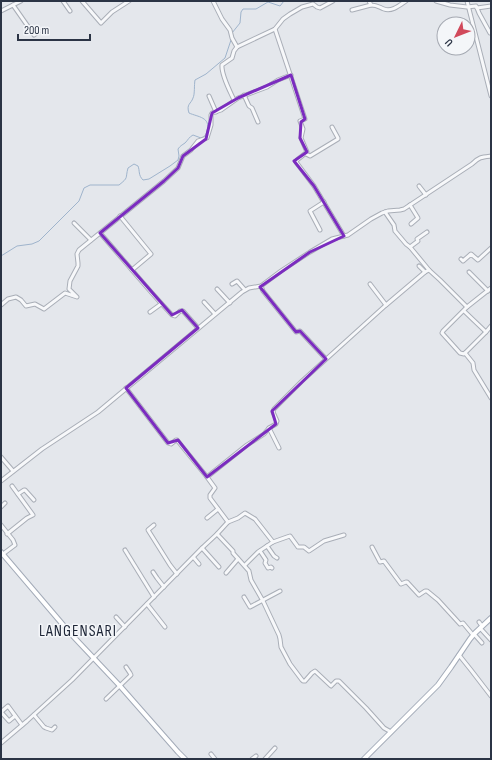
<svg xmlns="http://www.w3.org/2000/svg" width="492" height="760" viewBox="0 0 492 760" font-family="'Sofia Sans Condensed',sans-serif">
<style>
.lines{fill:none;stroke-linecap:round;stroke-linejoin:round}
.stream{stroke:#9fb4cc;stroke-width:1}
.minor-casing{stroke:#a9aeb7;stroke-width:5}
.major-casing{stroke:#a3abb8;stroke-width:6}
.minor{stroke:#f7f8fa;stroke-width:3}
.major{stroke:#fff;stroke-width:4}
.marked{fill:none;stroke:#7b2cbf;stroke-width:3;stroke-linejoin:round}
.labels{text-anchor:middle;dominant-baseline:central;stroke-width:3;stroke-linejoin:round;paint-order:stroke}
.quarter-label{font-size:16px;letter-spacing:1px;fill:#1d2536;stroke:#f4f6f9}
</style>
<rect width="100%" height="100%" fill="#e4e7ec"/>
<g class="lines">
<g class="stream">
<path d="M232,33L240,23L241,12L243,9H256L268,2L280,6L284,1"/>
<path d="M1,256L17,246L32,244L39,241L79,201L84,188L90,185H119C129,177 125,179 128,168L134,164L138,166C140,171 138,175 143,180L149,179L170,166L178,160L179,156L178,149C180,146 182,145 185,143C188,140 189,137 193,135L201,138C205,136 206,135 207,131C211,117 198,117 189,113C186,104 191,104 193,98C195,94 194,85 195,80L206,74L225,58L231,40"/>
</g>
<defs>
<g id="minor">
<path d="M63,1L70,11"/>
<path d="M82,1L101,23L112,12L129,1"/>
<path d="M213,1L222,19L230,30L232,38L237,47"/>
<path d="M369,1L371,5C377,5 379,7 384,9C392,12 400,5 406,1"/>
<path d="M436,1L450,5L467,7L476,6L477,8L491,6"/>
<path d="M467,1L491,96"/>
<path d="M13,5L34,35L39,31"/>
<path d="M477,8L479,13L490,33"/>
<path d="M352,10L371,5"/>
<path d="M1,11L21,1"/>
<path d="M275,29L305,119L300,121L303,129L301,138L307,152L297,160L296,162L314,186L344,236"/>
<path d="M244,95L249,106L252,108L258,122"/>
<path d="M209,96L216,112"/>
<path d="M234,100C230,91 221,75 222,65L232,58L234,51L237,47L275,29L283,19L290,14L302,7L313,4L317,7L320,8L333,1"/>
<path d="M306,154L310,156L338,139V138L332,127"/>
<path d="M419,186L426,195"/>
<path d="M410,205L418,218L411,224"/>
<path d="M385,212L394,225L395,231L406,244L410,247L429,270"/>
<path d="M120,216L151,254L132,270"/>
<path d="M74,223L91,240"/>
<path d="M320,230L310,211L324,202"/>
<path d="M100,233C124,260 147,289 172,315L175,316L180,311H183L198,328"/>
<path d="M410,247L418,241L417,239L427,232"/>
<path d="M461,259L463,261L471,254L478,260L491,248"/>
<path d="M419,266L425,272"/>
<path d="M469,272L488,291"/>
<path d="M232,284L237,281L245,290"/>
<path d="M370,284L386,305"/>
<path d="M261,286L263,291L296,332L300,331L326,359"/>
<path d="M491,288L467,307L443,331L442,333L460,353L464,354L486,332L491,326"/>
<path d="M217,289L230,303"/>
<path d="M204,302L215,314"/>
<path d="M1,305L8,299L16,297L21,300L26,306L35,304L44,309L65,293L77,297L69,289L70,281L78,266V263L77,254L79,250L164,181L178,168L183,156L191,150L198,141L207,138L211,125V115L212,113L221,110L238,98L267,87L278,80L291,75"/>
<path d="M464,311L486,332"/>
<path d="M150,312L161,304"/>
<path d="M465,353L473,363L474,370L491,398"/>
<path d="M126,388L168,443L171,444L176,440H177L207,477"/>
<path d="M269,428L279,448"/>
<path d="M1,457L13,471"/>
<path d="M1,481L42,449L98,412L242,292L249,288L261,286L281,271L310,252L332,239L348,235L371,219L382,213L388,211L400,210L404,209L472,164C479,157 482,157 491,156"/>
<path d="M18,494L24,490H25L34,500"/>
<path d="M1,507L5,503"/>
<path d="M207,518L218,509"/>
<path d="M228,522L210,498V495L215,488L207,477L247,445L264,434L269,428L276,424L277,421L273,412L274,409L302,381L386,305L425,272L429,270L440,280L467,307"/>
<path d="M1,525L13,540L15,545L3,554"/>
<path d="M154,525L148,530L170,565L177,574"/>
<path d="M7,534L27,518L33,515L12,486"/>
<path d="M217,534L233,551V553L249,571L251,580L263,601L279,635L280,639L281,647L290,664L302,680L303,681H305L312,673L315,671L331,686L336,681H339L366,708L384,728L391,732"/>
<path d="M267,546L274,556L277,558"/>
<path d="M372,547L380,562L384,561L401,584L406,582H407L419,595L425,591H427L438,600L460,624L463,623L473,635"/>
<path d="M202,548L219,567"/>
<path d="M125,550L154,597"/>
<path d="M260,551L266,560L265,563L268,568L271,567L272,568"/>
<path d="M194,558L199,564"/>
<path d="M245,565L258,552L273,542"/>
<path d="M153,572L157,578L164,587"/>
<path d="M226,573L238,559"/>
<path d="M244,597L250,607L280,591"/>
<path d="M147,604L165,627"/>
<path d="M116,617L125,627"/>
<path d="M479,622L482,626"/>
<path d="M480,628L491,640"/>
<path d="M474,634L482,643"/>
<path d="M459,655L471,670L491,696"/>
<path d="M106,699L131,675L130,673L126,667"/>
<path d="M1,712L8,706L22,725"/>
<path d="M1,712L9,721L15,716"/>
<path d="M34,715L44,727L46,728L52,730L55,727"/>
<path d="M1,743L27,721L72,680L202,548L217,534L228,522L238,518L245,513L255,519L273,542L287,537L290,536L298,547H304L309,551L324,541L344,535"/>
<path d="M211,754L215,759"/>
<path d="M252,759L256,756"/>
<path d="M265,759L275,748"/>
</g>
<g id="major">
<path d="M1,552L70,633L120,686L178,752L185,759"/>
<path d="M364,759L438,685L451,667L470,639L475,633L491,618"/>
</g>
</defs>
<use href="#minor" class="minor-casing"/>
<use href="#major" class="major-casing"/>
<use href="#minor" class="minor"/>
<use href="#major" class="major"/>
</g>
<path class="marked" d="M291,75L305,119L301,122L300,138L307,152L294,161L314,186L344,236L310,252L260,287L296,332L300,331L326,359L272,411L276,424L207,477L178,440L168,443L126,388L198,328L182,310L172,315L100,233L164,181L178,168L183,156L206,139L212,113L238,98Z"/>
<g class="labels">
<g class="quarter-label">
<text x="78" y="631">LANGENSARI</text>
</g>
</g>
<rect width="492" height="760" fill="none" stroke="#2b3445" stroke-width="4"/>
<g transform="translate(456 36) rotate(227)"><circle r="19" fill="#f4f6f9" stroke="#a4a8b1"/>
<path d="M0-3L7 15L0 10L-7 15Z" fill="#d1495b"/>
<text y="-6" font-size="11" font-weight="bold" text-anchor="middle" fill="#2b3445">U</text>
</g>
<path d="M18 34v6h72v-6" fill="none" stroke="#2b3445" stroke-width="2"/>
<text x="24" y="34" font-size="12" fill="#2b3445" stroke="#f4f6f9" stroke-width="3" paint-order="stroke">200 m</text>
</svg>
